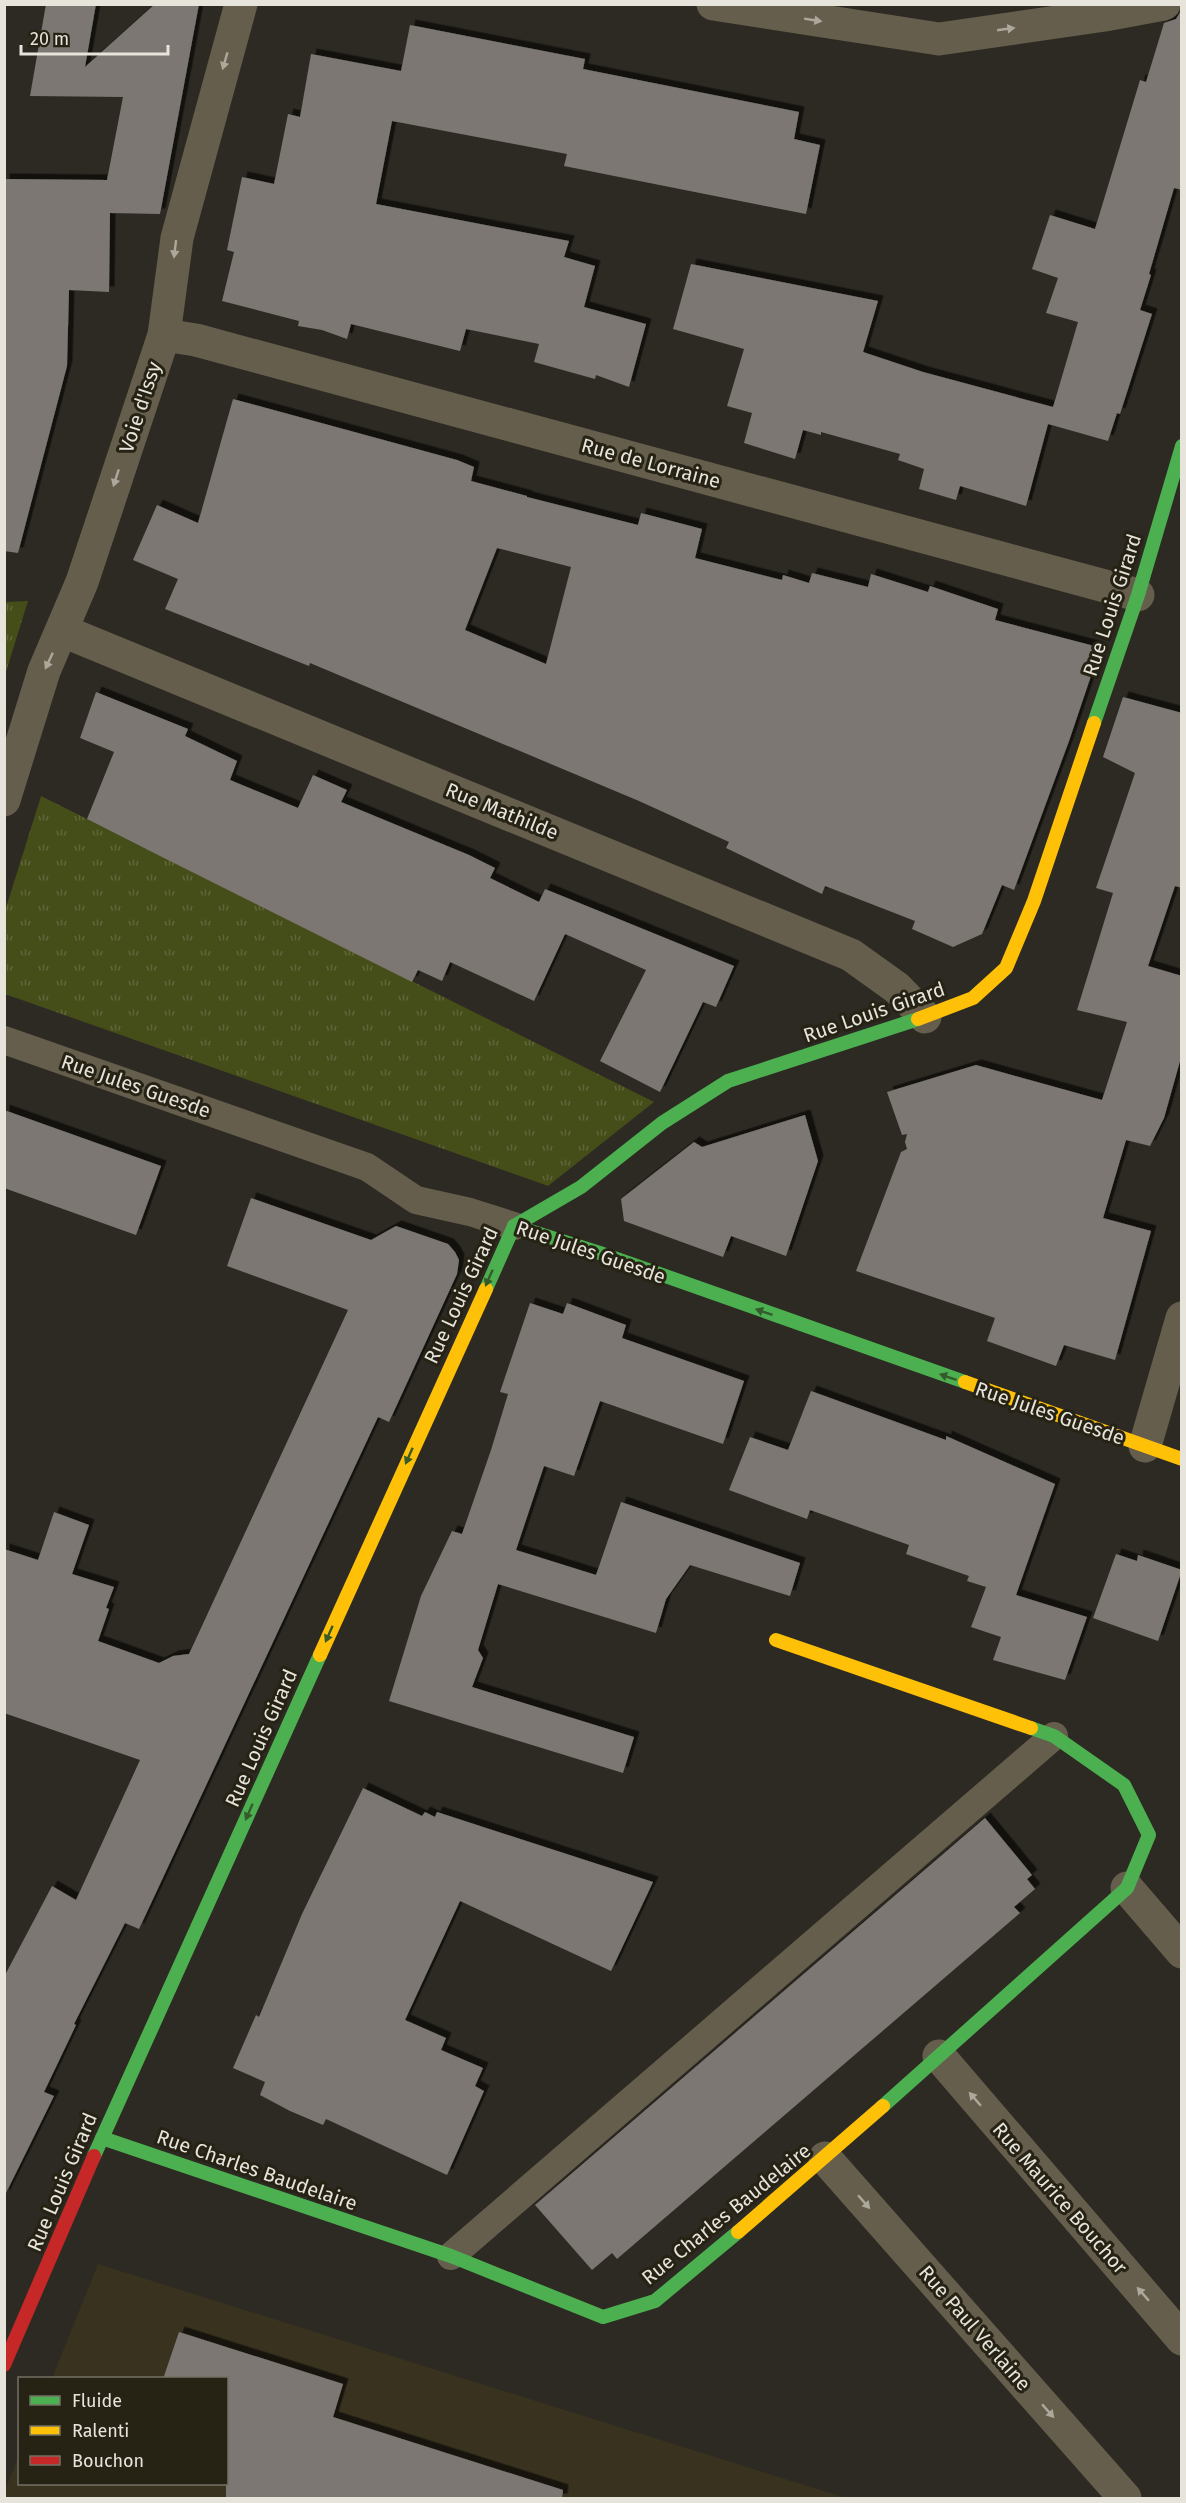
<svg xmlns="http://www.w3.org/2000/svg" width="1186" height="2503" viewBox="0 0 1186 2503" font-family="'Fira Sans',sans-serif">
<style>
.built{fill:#38321f}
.park{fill:url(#park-tufts)}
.building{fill:#7b7772;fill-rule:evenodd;filter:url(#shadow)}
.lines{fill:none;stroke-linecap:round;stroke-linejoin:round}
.lane{stroke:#665e4d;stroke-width:28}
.street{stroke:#665e4d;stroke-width:33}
.fast{stroke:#4caf50;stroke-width:14}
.slow{stroke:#ffc107;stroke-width:14}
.jam{stroke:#c62828;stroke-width:14}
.oneway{fill:#ada89c}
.oneway2{fill:#355a2c}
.labels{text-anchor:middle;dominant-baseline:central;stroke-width:6;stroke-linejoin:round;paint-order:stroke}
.street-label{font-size:20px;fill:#e7e4dc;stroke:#262214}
</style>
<defs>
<pattern id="park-tufts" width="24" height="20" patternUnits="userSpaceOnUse" patternTransform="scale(1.5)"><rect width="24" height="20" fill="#454d19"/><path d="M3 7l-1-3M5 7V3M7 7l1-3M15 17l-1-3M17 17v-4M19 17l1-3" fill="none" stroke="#60663a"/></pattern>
<filter id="shadow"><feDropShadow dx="5.5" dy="-5.5" stdDeviation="0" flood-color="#0009"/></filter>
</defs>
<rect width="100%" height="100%" fill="#2c2a22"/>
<path class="built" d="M98,2264L846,2498H5V2490L19,2456L20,2484H226V2378H52Z"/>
<g class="park">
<path d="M28,601L5,675V602Z"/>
<path d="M41,796L654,1102L548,1186L5,994V911Z"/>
</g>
<g class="building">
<path d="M46,4H96L85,67L155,4H199L160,214L110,213L109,292L69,290L67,366L18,553L4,551V179L107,180L123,97L30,96Z"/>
<path d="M1181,11L1182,190L1174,188L1149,274L1151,275L1140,310L1152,314L1120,414L1117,413L1108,441L1048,424L1026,506L960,486L956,500L919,489L924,469L898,460L900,454L821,432V435L803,430L795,459L744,443L752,413L727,406L744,349L673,329L691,264L878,301L863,352L923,372L1053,407L1078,322L1046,313L1058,278L1032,269L1050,215L1095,229L1140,80L1146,82L1164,23L1176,19Z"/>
<path d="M410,25L585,59L583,69L799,112L794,139L820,145L806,214L564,166L567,154L392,121L376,204L569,241L564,257L595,266L584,307L646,324L629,387L596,375L595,379L534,362L539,344L466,329L460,351L351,324L347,339L322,330L298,326L299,321L222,301L234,252L227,250L242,177L274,184L288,114L300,117L311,54L401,71Z"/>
<path d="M233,399L457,460L474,467L471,481L527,496V497L638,525L641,513L702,529L695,558L782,580L783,575L809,583L812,573L868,587L871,574L928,592L930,586L998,609L995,620L1098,647L1095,664L1069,741L1014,890L1002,885L982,934L953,947L912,929L915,921L825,886L822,894L726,848L729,842L639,801L310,663L309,666L165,609L178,579L133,560L157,505L198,523ZM497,548L571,567L546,664L465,630Z"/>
<path d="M96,692L188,729L185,736L237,761L230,780L298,808L313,775L347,790L341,802L469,855L495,868L490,878L539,902L545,889L734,966L716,1007L703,1002L660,1092L600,1061L646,970L565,934L534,1001L450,962L442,981L418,970L412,982L160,856L87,819L114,752L80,738Z"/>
<path d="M1123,697L1182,713V888L1175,886L1148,966L1182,976V1054L1164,1118L1150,1146L1126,1140L1103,1218L1151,1231L1115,1360L1064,1345L1056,1366L987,1341L995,1318L856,1271L901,1152L907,1149L905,1142L907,1134L902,1135L887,1092L976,1065L1102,1100L1127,1022L1077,1010L1113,893L1096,888L1135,773L1103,757Z"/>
<path d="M4,1110L161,1166L136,1235L4,1188Z"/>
<path d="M805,1115L818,1161L786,1256L731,1236L723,1257L624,1221L621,1199L694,1142L702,1147Z"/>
<path d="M251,1198L371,1240L396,1226L448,1244L455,1252L459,1260L457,1274L389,1422L378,1417L139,1929L125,1923L74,2024L76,2025L44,2092L54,2096L4,2197V1977L52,1886L76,1900L140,1760L4,1713V1549L38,1560L54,1512L89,1525L72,1574L114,1587L106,1608L109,1609L98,1641L159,1663L173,1656L189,1654L348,1310L227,1266Z"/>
<path d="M530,1303L563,1314L567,1303L626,1325L622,1338L744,1381L723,1444L600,1401L574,1476L544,1466L516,1550L596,1575L621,1502L800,1563L790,1596L690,1565L666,1599L656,1633L498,1584L478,1650L483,1658L472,1687L634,1737L623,1773L389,1701L421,1596L452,1531L462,1534L491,1450L508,1394L500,1392Z"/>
<path d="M811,1391L946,1440V1436L1055,1484L1016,1595L1087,1617L1065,1680L993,1660L1001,1637L971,1627L986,1587L967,1581L969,1576L906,1554L909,1545L810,1510L807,1519L729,1490L750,1437L788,1450Z"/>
<path d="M1116,1554L1137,1561L1138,1555L1182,1570L1158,1641L1093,1618Z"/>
<path d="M363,1788L422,1816L425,1812L435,1817L437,1812L653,1882L611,1971L460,1901L405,2020L446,2038L441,2050L483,2068L475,2086L484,2091L447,2175L326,2119L323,2125L290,2111L260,2095L265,2082L233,2068L256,2015L259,2017L302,1914Z"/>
<path d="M985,1818L1032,1875L1027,1879L1035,1889L1014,1907L1020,1913L617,2259L612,2253L592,2270L535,2205Z"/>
<path d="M179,2332L343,2384L333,2417L563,2490L562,2499H226V2379H163Z"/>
</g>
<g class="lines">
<g class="lane">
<path d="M4,1040L367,1167L416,1200L470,1212L514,1226"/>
<path d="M451,2256L1054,1736"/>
</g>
<g class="street">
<path d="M713,4L939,39L1105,15L1164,4"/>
<path d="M164,335L196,340L1138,595"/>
<path d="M63,631L851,955L897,988L925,1017"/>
<path d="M4,800L44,671L82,582L164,335L177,238L241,4"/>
<path d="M1145,1446L1182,1318"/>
<path d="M1127,1888L1182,1952"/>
<path d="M939,2056L1182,2339"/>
<path d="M825,2158L1125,2498"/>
</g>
<g class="fast">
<path d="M1094,723L1138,595L1182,446"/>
<path d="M514,1226L603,1254L965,1382"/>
<path d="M486,1289L514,1226L581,1187L662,1123L728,1081L918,1019"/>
<path d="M883,2106L1127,1888L1149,1835L1124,1785L1054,1736L1031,1728"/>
<path d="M102,2138L451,2256L603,2317L655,2301L738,2232"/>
<path d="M94,2156L320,1655"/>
</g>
<g class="slow">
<path d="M918,1019L973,998L1006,968L1034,901L1094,723"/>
<path d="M965,1382L1182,1459"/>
<path d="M776,1640L1031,1728"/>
<path d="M320,1655L486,1289"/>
<path d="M738,2232L883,2106"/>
</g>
<path class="jam" d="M4,2365L94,2156"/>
</g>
<defs><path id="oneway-solid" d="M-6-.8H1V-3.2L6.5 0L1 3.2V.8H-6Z" transform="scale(1.5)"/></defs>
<g class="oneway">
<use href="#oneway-solid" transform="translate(813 20) rotate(9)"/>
<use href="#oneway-solid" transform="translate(1006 29) rotate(-8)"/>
<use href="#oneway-solid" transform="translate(225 61) rotate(106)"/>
<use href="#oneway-solid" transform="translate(175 249) rotate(97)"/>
<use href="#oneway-solid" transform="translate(116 478) rotate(108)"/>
<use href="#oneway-solid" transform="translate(49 661) rotate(115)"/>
<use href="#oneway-solid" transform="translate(975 2099) rotate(-131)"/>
<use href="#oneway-solid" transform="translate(864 2202) rotate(49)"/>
<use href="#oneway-solid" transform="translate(1143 2294) rotate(-131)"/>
<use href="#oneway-solid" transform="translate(1048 2411) rotate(49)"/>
</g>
<g class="oneway2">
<use href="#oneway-solid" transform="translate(489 1278) rotate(114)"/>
<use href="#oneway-solid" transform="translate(764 1312) rotate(-161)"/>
<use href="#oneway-solid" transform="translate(948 1377) rotate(-161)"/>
<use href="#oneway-solid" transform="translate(409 1456) rotate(114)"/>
<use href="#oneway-solid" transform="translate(329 1634) rotate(114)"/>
<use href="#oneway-solid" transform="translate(249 1812) rotate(114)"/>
</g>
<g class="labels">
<g class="street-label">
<text transform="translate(140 407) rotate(-72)">Voie d'Issy</text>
<text transform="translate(651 463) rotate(15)">Rue de Lorraine</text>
<text transform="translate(1112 605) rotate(-72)">Rue Louis Girard</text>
<text transform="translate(502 811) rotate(22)">Rue Mathilde</text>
<text transform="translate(874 1012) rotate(-19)">Rue Louis Girard</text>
<text transform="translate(136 1086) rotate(19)">Rue Jules Guesde</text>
<text transform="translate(591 1252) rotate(19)">Rue Jules Guesde</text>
<text transform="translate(461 1295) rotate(-65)">Rue Louis Girard</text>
<text transform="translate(1050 1413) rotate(19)">Rue Jules Guesde</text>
<text transform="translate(261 1738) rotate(-66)">Rue Louis Girard</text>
<text transform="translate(257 2170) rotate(19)">Rue Charles Baudelaire</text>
<text transform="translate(62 2182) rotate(-67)">Rue Louis Girard</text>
<text transform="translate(1060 2198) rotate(49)">Rue Maurice Bouchor</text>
<text transform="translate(726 2214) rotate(-39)">Rue Charles Baudelaire</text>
<text transform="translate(975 2328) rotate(49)">Rue Paul Verlaine</text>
</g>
</g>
<rect width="1186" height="2503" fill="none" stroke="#e7e4dc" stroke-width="12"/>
<rect x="18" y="2377" width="210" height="108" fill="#262214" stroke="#737064" stroke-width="1.5"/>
<rect x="30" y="2396" width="30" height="9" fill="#4caf50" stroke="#737064" stroke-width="1.5"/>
<text x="72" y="2407" font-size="18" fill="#e7e4dc">Fluide</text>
<rect x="30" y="2426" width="30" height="9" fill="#ffc107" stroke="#737064" stroke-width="1.5"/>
<text x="72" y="2437" font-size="18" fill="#e7e4dc">Ralenti</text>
<rect x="30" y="2456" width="30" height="9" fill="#c62828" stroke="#737064" stroke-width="1.5"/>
<text x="72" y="2467" font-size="18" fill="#e7e4dc">Bouchon</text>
<path d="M21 45v9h147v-9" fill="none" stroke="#e7e4dc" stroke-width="3"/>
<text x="30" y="45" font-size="18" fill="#e7e4dc" stroke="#262214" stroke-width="4.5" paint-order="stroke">20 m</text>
</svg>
